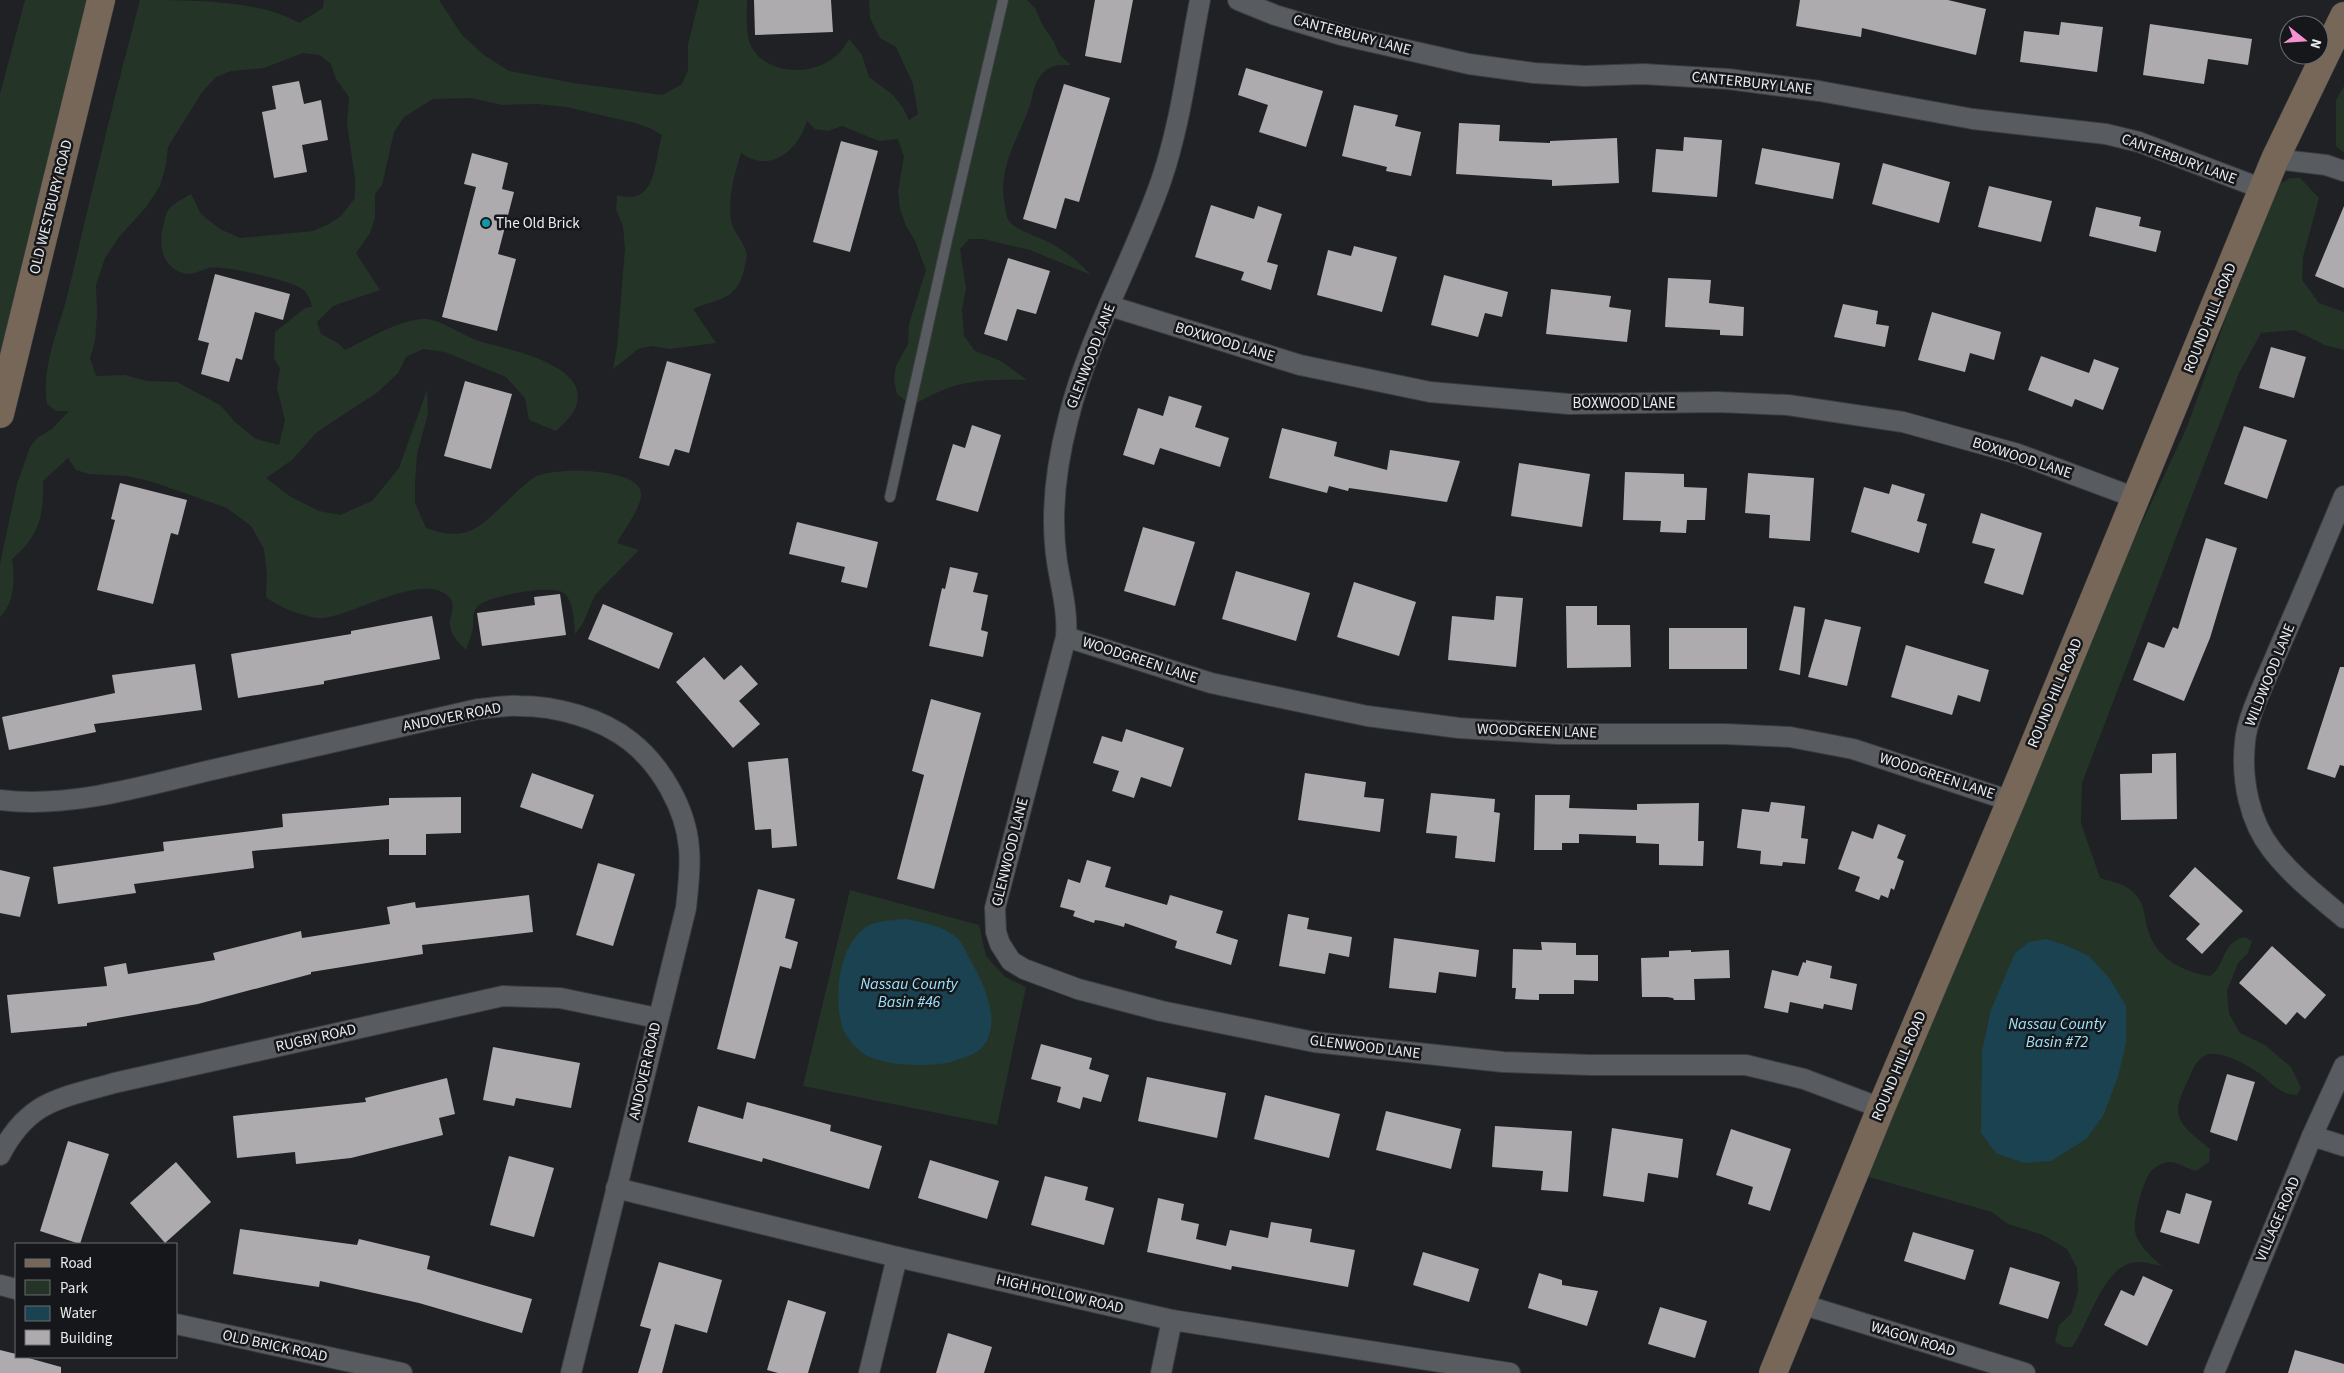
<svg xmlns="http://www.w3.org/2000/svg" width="2344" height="1373" viewBox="0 0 2344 1373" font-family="'Source Sans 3',sans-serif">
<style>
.green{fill:#243528;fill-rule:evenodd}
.water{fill:#1b4250}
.building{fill:#aeabaf}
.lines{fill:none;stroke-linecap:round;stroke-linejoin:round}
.lane-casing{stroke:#3a3c3e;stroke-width:12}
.street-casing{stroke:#3a3c3e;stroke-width:22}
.secondary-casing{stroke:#3a3c3e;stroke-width:29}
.lane{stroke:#585b5f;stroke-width:10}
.street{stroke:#585b5f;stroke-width:20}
.secondary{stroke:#766758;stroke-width:28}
.culture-dot{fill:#0f9aa8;stroke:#15171b;stroke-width:2}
.labels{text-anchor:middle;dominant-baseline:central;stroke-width:5;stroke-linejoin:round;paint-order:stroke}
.street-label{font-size:15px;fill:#e9ebed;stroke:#15171b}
.poi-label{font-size:15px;fill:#e9ebed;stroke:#15171b;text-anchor:start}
.water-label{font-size:16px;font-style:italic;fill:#9ce3fe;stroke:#15171b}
</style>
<rect width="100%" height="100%" fill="#1f2124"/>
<g class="green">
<path d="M25,0H88L0,366V94Z"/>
<path d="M140,0C187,0 262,0 299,23L323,8L324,0H439L462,35L484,55L509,71L574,83L662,95L682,84L688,70V45L699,0H747C747,14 745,33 751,46C765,73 805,76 829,61C838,56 844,48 849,39L862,55L869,77L893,95L903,108L909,120L918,114L913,84L896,47L880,38L870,18L869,0H1027L1035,8L1043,26L1053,40L1059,54L1071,65C1060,65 1051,64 1043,73C1032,84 1034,95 1029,108C1017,141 997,169 1005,206C1006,211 1006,216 1009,221C1015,230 1042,238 1052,244C1068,253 1079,262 1091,275L1030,250L983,239H969L960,249L966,288L962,310L964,336L975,351L1001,361L1027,380C979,379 954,380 912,406L897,394L894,381L896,366L908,344L909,324L926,270L915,241L906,226L900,209L898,191L904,157L898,139L879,141L842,126L828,131L815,129L807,121C798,151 770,174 741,153C734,176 728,197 731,221C733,231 743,241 746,251C748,257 745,264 744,270C736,301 719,298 693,309L716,343L670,349L651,346L638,349L613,369L617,348L625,249L623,226L616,210L617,195C657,207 654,162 662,135L650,128L635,123L566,107L538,104L502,105L471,98L433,99L404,117L394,132L382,185L375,194V217L370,233L356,253L380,290L333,306L317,322L321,334L338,343L345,350C366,340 403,317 427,319C443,321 460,334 476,340C503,349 598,364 574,411C570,418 562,425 556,431L529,420L525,398L506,377L445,352L423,349L406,357L398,373L378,392L317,432L292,460L266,478L291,497L319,511L340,515L372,501L399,468L427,390L428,414L417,454L415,482V503L426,528C440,533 452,536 467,532C489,525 513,491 535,477C551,467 637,467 641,492C643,506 624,529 617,543L639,550L595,595L583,623L575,634C574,621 574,604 565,594C555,583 487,596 478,606C470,614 475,623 472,632C471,638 468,644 466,650C459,643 451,636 450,625C449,615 458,605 448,596C422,572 354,615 323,618C308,619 278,607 266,597L267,574L264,549L251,526L227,508L153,482L127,476L89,474L76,470L68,458L43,481C44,514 40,536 12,559C15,578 15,602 0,617V564L17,484L30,447L37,438L52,429L69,411H56L47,404C41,366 59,329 68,293C91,195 114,97 140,0ZM303,53L320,55L331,64L336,79L349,97L347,123L355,179V198L341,216L329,224L313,231L240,238L220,229L201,214L191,194C184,198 174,203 169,209C166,212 165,219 164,223C158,242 161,267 183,273C193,276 200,270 209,268C224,265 289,280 301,288C308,293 310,299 312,307L305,308L275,332L274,358L280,369L277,388L285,420L279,445L256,439L236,423L220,405L177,382L147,381L125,375L96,376L90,358L95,341L97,313L96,285L105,258L119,237L147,206L160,186L166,165L168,147L202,92L216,77L231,71L264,68Z"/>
<path d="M2344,86V153L2336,146V100Z"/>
<path d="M2290,178H2300L2319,198L2303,257L2302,280L2319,303L2344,312V350L2325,345L2294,330L2261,333L2239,373L2082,783L2081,823L2100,878C2113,882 2126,884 2135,894C2145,903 2144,918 2148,930C2156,958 2182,972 2210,976C2227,964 2220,944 2244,937L2252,941L2248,953L2238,963L2227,991L2229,1014L2240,1033L2265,1045L2291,1067L2301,1088L2297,1095C2280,1095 2272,1083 2259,1073C2247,1065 2224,1052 2209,1054C2199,1056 2193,1068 2190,1076C2186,1085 2178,1099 2178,1109C2178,1127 2198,1138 2210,1149L2209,1162L2196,1171C2185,1169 2176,1159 2164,1163C2160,1164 2153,1169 2151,1171C2143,1181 2133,1219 2135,1230C2136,1244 2153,1258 2162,1266C2155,1265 2147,1262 2139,1262C2104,1261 2089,1325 2072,1347H2064L2055,1342L2059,1325L2071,1314L2078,1292L2077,1268L2067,1249L2043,1235L2008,1224L1992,1212L1855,1173L2011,801L2187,427L2263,213L2278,185Z"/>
<path d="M850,890L979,925L986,956L1005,977L1026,987L997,1125L803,1086Z"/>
</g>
<g class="water">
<path d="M907,919C924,923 942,926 956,937C962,941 965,951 968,956C981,978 1001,1017 986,1042C979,1054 966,1057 954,1061C933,1068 876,1067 859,1050C853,1045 843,1033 842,1026C834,995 838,947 866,927C878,920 894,920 907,919Z"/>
<path d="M2046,939L2065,945L2089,956L2110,979L2126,1006V1043L2118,1077L2103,1116L2086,1139L2051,1161L2024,1163L1996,1153L1981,1133L1982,1051L1991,1010L2015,953L2029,942Z"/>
</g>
<g class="building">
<path d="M754,0H831L833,32L755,35Z"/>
<path d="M1095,0H1133L1121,63L1085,56Z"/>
<path d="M1800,0H1948L1986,9L1976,55L1862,28L1861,37L1796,26Z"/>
<path d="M2061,22L2103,27L2097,72L2020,62L2024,31L2059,35Z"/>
<path d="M2150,24L2252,39L2248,65L2208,59L2204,84L2143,75Z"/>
<path d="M1246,68L1323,91L1306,147L1259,132L1268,105L1238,95Z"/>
<path d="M299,81L304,104L321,100L328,140L302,145L307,172L274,178L262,112L276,109L272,86Z"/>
<path d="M1064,84L1110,98L1079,202L1065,198L1056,229L1023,219Z"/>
<path d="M1354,105L1398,115L1395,126L1421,132L1411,176L1386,171L1387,167L1342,156Z"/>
<path d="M1459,123L1500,125L1499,141L1550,143V141L1617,138L1619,183L1552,186V180L1456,174Z"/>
<path d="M1684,137L1722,140L1717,197L1652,192L1656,149L1683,151Z"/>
<path d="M841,141L878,151L850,252L813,242Z"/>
<path d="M1762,148L1840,163L1833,199L1755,184Z"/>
<path d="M472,153L508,163L502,189L514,192L498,254L516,259L497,331L442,317L476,187L464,184Z"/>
<path d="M1883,163L1950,182L1939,223L1872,204Z"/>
<path d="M1989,186L2052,201L2041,242L1978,227Z"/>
<path d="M1211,205L1254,219L1258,206L1282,214L1267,262L1278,265L1271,290L1241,280L1244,272L1195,257Z"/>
<path d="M2344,206V288L2315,276Z"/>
<path d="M2096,207L2141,217L2139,226L2161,231L2156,252L2089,236Z"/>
<path d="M1354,246L1397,257L1382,312L1317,295L1328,250L1351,256Z"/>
<path d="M1008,258L1050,271L1036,314L1017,309L1007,341L984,334Z"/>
<path d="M215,274L290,294L283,320L255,312L242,360L236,358L229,382L201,374L209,343L198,340Z"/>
<path d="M1444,275L1508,292L1502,317L1485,313L1478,337L1431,325Z"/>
<path d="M1668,278L1711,280L1709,303L1744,307L1743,336L1720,335V330L1665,327Z"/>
<path d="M1551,289L1611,296L1609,307L1631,310L1627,342L1546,334Z"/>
<path d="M1843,304L1878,311L1876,324L1889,326L1885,347L1834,337Z"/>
<path d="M1932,312L2001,332L1994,360L1970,353L1965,372L1918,360Z"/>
<path d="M2271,347L2306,357L2294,398L2259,388Z"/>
<path d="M2041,356L2089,373L2094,359L2119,368L2103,410L2075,399L2072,407L2028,390Z"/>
<path d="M667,361L711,374L689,453L675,449L669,466L639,458Z"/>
<path d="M465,381L512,394L491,469L444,456Z"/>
<path d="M1169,396L1202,406L1195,427L1229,438L1220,467L1160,448L1154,465L1123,455L1138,408L1163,416Z"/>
<path d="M972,425L1001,435L978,512L936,500L953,444L965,448Z"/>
<path d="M2244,426L2287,440L2267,499L2224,484Z"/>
<path d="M1282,428L1337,442L1334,456L1387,470L1390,450L1460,461L1447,502L1349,488L1348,491L1329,486L1327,493L1269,478Z"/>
<path d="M1519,463L1590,474L1582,527L1511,516Z"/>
<path d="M1625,472L1684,474V487L1707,488L1705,520H1687L1686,533L1660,532L1661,521L1623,520Z"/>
<path d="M1748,473L1814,478L1810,541L1769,538L1770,515L1745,513Z"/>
<path d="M120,483L187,500L178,535L171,533L153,604L97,590L115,520L111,519Z"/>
<path d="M1892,484L1925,494L1917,521L1927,524L1919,553L1851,532L1864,487L1889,494Z"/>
<path d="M1981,513L2042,533L2023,595L1984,583L1995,549L1972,543Z"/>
<path d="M797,522L878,542L867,588L841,582L845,567L789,554Z"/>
<path d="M1143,527L1195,542L1175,606L1124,591Z"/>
<path d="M2206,538L2237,548L2210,638L2184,701L2133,680L2148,642L2164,648L2173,627L2178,629Z"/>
<path d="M950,567L978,573L973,592L988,595L981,630L988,632L983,657L929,646L942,588L945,589Z"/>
<path d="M1236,571L1310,593L1296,641L1222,619Z"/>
<path d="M1354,582L1416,602L1399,656L1337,637Z"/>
<path d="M560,594L566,635L482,646L477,613L535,605L534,597Z"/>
<path d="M1496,596L1523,598L1516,667L1448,660L1452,616L1494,620Z"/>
<path d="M603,604L673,633L659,669L588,639Z"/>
<path d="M1566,606H1597V625H1630L1631,667L1567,668Z"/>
<path d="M1794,606L1805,608L1800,675L1779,670Z"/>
<path d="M432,616L440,659L324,681V684L238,698L231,654L351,634V631Z"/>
<path d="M1825,619L1861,627L1847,686L1808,677Z"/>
<rect x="1669" y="628" width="78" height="41"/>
<path d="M1906,645L1989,670L1980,702L1958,695L1952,715L1891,697Z"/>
<path d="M704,657L724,680L741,665L758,684L739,701L760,724L733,748L676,682Z"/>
<path d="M195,664L202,710L94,724L96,732L9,750L2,717L115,693L112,675Z"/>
<path d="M2340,667H2344V766L2340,765L2335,778L2307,769Z"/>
<path d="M931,699L981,713L934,889L897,879L924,775L912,771Z"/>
<path d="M1126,729L1184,748L1171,787L1141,777L1134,798L1112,791L1119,771L1093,763L1102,736L1122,742Z"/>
<path d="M2176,753L2177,819L2121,820L2120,774L2152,773V754Z"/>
<path d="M788,758L797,846L772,848L771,829L755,830L748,762Z"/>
<path d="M532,773L594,795L582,829L520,807Z"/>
<path d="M1305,773L1366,782L1364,797L1384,799L1380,832L1298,820Z"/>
<path d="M1431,793L1495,799L1494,812L1500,813L1495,862L1455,858L1457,836L1426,833Z"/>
<path d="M1535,795H1570L1569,808L1637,810V804L1699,803L1698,841H1704L1703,866L1659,865V844L1636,843V836L1579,834V843H1562V850H1534Z"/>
<path d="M461,797V833L426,834V855H389V839L252,851L254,868L134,884L136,893L58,904L53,867L164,851L163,842L283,827L282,814L389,805V798Z"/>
<path d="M1771,802L1805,806L1801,838L1808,839L1805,864L1783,862L1782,866L1760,864L1761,851L1737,848L1742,809L1769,812Z"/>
<path d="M1878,824L1906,835L1897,858L1904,861L1894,890L1891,888L1888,898L1881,895L1879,900L1855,891L1860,877L1838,869L1852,831L1873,839Z"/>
<path d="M1087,860L1111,867L1105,887L1167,905L1170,895L1223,911L1216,933L1238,940L1231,965L1175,948L1177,941L1125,923L1124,927L1102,921L1095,920L1094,923L1073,916L1075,911L1060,907L1068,879L1080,883Z"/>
<path d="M598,863L635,874L613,946L576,935Z"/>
<path d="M2195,867L2243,911L2202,954L2186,939L2200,924L2169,896Z"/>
<path d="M0,870L30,877L20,917L0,913Z"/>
<path d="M758,889L795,899L785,938L798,942L791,969L780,966L755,1059L717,1049Z"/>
<path d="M529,895L533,932L422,945L423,954L311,972V974L198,1004L87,1023V1026L11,1033L7,995L107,986L104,967L126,963L128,974L215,960L213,953L301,931L302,938L390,924L387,907L415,902L416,908Z"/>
<path d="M1288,914L1309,918L1307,929L1352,937L1349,957L1329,953L1325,974L1279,966Z"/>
<path d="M1394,938L1479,950L1476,977L1439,972L1436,993L1389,988Z"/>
<path d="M1541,942L1576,943V955H1598V981L1574,980V994H1539V1000L1515,999L1516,988H1512L1513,949L1542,950Z"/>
<path d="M2272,946L2326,995L2305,1019L2297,1012L2286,1025L2239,983Z"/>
<path d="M1691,950V952L1729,950L1730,978L1694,979L1695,1000H1674L1673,998L1667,997H1642L1641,958L1669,957V951Z"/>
<path d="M1806,960L1832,966L1830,978L1857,984L1852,1010L1824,1004L1823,1009L1790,1002L1788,1013L1764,1008L1772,970L1798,976L1803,962L1806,963Z"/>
<path d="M1041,1044L1092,1058L1089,1069L1109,1075L1101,1102L1083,1097L1080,1109L1057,1102L1061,1087L1031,1079Z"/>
<path d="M493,1047L580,1063L571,1108L516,1098L514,1106L483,1100Z"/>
<path d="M2227,1074L2255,1082L2237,1141L2210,1132Z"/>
<path d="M1147,1077L1226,1093L1217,1138L1138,1121Z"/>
<path d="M447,1078L455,1114L439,1118L443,1135L351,1158L296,1164L295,1152L237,1158L233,1116L366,1102L365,1098Z"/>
<path d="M1265,1095L1340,1114L1329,1158L1254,1139Z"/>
<path d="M747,1102L831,1125L830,1131L882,1146L869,1189L763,1158L762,1162L688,1142L698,1106L743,1119Z"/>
<path d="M1386,1111L1461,1129L1451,1169L1376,1150Z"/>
<path d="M1495,1126L1572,1131L1568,1192L1541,1190L1543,1171L1492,1167Z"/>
<path d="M1612,1128L1683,1139L1678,1178L1648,1173L1644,1202L1603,1196Z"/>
<path d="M1731,1129L1791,1149L1770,1211L1748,1204L1753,1187L1716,1175Z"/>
<path d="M68,1141L109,1154L80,1244L40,1231Z"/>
<path d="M509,1156L554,1168L534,1237L490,1225Z"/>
<path d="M930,1160L999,1181L987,1219L918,1198Z"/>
<path d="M176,1162L211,1202L165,1243L130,1203Z"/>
<path d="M1045,1176L1088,1187L1085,1200L1114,1208L1104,1245L1031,1225Z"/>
<path d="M2186,1193L2212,1201L2199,1244L2160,1232L2167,1210L2180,1214Z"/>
<path d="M1158,1198L1184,1204L1181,1220L1199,1224L1196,1239L1226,1246L1230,1230L1268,1238L1271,1222L1312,1229L1310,1242L1355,1250L1348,1287L1232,1266L1231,1270L1147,1252Z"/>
<path d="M240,1229L357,1245L359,1239L430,1256L427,1269L532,1299L522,1333L419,1303L320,1281L319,1287L233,1274Z"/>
<path d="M1913,1232L1974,1250L1965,1280L1904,1261Z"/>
<path d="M1423,1252L1479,1269L1469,1302L1413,1285Z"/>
<path d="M659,1262L722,1280L707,1333L675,1324L662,1373H638L651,1329L640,1326Z"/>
<path d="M2010,1267L2060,1282L2048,1319L1999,1304Z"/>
<path d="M1539,1273L1562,1280V1285L1598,1291L1587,1326L1528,1308Z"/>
<path d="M2143,1276L2173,1290L2147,1346L2104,1325L2121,1290L2134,1296Z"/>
<path d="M788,1300L826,1312L808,1373H778L767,1370Z"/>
<path d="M1660,1307L1707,1321L1695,1358L1648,1344Z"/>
<path d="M948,1333L992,1347L984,1373H936Z"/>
<path d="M0,1350L16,1354V1357H25L61,1367V1373H0Z"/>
<path d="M2295,1350L2344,1364V1373H2288Z"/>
</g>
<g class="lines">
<defs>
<path id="lane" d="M890,497L947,240L1003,0"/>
<g id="street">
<path d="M1200,0C1188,60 1181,123 1161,181C1133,261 1088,337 1068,420C1056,466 1050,515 1057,562C1061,587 1068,611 1066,637L995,908L996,932L1000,944L1011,961L1024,969L1078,989L1161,1011L1314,1042L1503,1062L1591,1065H1746L1804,1079L1881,1108"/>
<path d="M1238,0L1275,15L1341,35L1469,64L1534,73L1585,76L1643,74L1728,79L1819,91L1973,119L2106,134L2139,142L2263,189"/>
<path d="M2275,159L2326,165L2344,171"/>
<path d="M1110,306L1300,365L1430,392L1569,404L1718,402L1788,405L1903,422L2018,454L2136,498"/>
<path d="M2344,496C2322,549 2300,601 2277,653C2267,678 2247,716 2245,742C2241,779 2249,821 2272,850C2292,876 2319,897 2344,918"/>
<path d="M1066,637L1211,683L1367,716L1459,728L1558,734H1725L1790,737L1853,749L2011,801"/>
<path d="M0,800C72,809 146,785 216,769C303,749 391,729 478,709C491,708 506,705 519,706C556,706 601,718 630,741C661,765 686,809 689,848C691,868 688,888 686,908L571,1373"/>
<path d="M2312,1136L2344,1146"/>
<path d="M0,1155C29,1100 59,1099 114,1083L503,996L560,998L657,1018"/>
<path d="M616,1188L897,1257L1172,1320L1510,1373"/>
<path d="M0,1285L16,1289"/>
<path d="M1801,1304L2025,1373"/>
<path d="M176,1324L402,1373"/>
<path d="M869,1373L897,1257"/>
<path d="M1161,1373L1172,1320"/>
<path d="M2214,1373L2312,1136L2344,1066"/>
</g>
<g id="secondary">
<path d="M0,414L101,0"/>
<path d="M1773,1373L1881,1108L2011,801L2275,159L2344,16"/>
</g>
</defs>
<use href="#lane" class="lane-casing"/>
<use href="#street" class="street-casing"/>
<use href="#secondary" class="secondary-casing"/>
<use href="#lane" class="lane"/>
<use href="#street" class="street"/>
<use href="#secondary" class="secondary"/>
</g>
<circle class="culture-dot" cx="486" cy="223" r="5"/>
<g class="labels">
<g class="street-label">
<text transform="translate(1352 35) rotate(15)">CANTERBURY LANE</text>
<text transform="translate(1752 83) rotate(6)">CANTERBURY LANE</text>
<text transform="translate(2179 159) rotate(20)">CANTERBURY LANE</text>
<text transform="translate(51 207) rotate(-76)">OLD WESTBURY ROAD</text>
<text transform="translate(2210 318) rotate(-68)">ROUND HILL ROAD</text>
<text transform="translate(1225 342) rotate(17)">BOXWOOD LANE</text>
<text transform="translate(1091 356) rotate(-69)">GLENWOOD LANE</text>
<text x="1624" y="403">BOXWOOD LANE</text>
<text transform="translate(2022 458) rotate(18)">BOXWOOD LANE</text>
<text transform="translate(1140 660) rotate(18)">WOODGREEN LANE</text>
<text transform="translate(2270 675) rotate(-68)">WILDWOOD LANE</text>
<text transform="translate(2055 693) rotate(-67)">ROUND HILL ROAD</text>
<text transform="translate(452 717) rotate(-11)">ANDOVER ROAD</text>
<text transform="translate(1537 731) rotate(2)">WOODGREEN LANE</text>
<text transform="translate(1937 776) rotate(18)">WOODGREEN LANE</text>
<text transform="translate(1010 852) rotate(-76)">GLENWOOD LANE</text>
<text transform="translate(316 1038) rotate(-13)">RUGBY ROAD</text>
<text transform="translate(1365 1047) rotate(7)">GLENWOOD LANE</text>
<text transform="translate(1899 1066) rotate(-67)">ROUND HILL ROAD</text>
<text transform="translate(645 1071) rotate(-77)">ANDOVER ROAD</text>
<text transform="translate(2278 1219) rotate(-67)">VILLAGE ROAD</text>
<text transform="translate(1060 1294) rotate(13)">HIGH HOLLOW ROAD</text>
<text transform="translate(1913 1339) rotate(17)">WAGON ROAD</text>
<text transform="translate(275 1346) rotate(12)">OLD BRICK ROAD</text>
</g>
<g class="poi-label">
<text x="496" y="223">The Old Brick</text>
</g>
<g class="water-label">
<text x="909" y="984">Nassau County<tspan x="909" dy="18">Basin #46</tspan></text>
<text x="2057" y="1024">Nassau County<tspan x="2057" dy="18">Basin #72</tspan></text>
</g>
</g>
<rect x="15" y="1243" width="162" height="115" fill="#15171b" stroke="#6a6c6f"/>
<rect x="25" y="1259" width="25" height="8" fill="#766758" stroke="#6a6c6f"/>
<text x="60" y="1268" font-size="15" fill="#e9ebed">Road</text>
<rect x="25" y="1280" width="25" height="15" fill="#243528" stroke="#6a6c6f"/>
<text x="60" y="1293" font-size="15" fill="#e9ebed">Park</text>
<rect x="25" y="1306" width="25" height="15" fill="#1b4250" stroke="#6a6c6f"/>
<text x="60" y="1318" font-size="15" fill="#e9ebed">Water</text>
<rect x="25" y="1330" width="25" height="15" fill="#aeabaf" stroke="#6a6c6f"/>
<text x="60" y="1343" font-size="15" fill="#e9ebed">Building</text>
<g transform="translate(2304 40) rotate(107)"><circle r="24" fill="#15171b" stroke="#6a6c6f"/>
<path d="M0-4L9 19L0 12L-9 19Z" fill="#f591d1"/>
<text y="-8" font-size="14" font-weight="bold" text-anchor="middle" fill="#e9ebed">N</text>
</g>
</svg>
